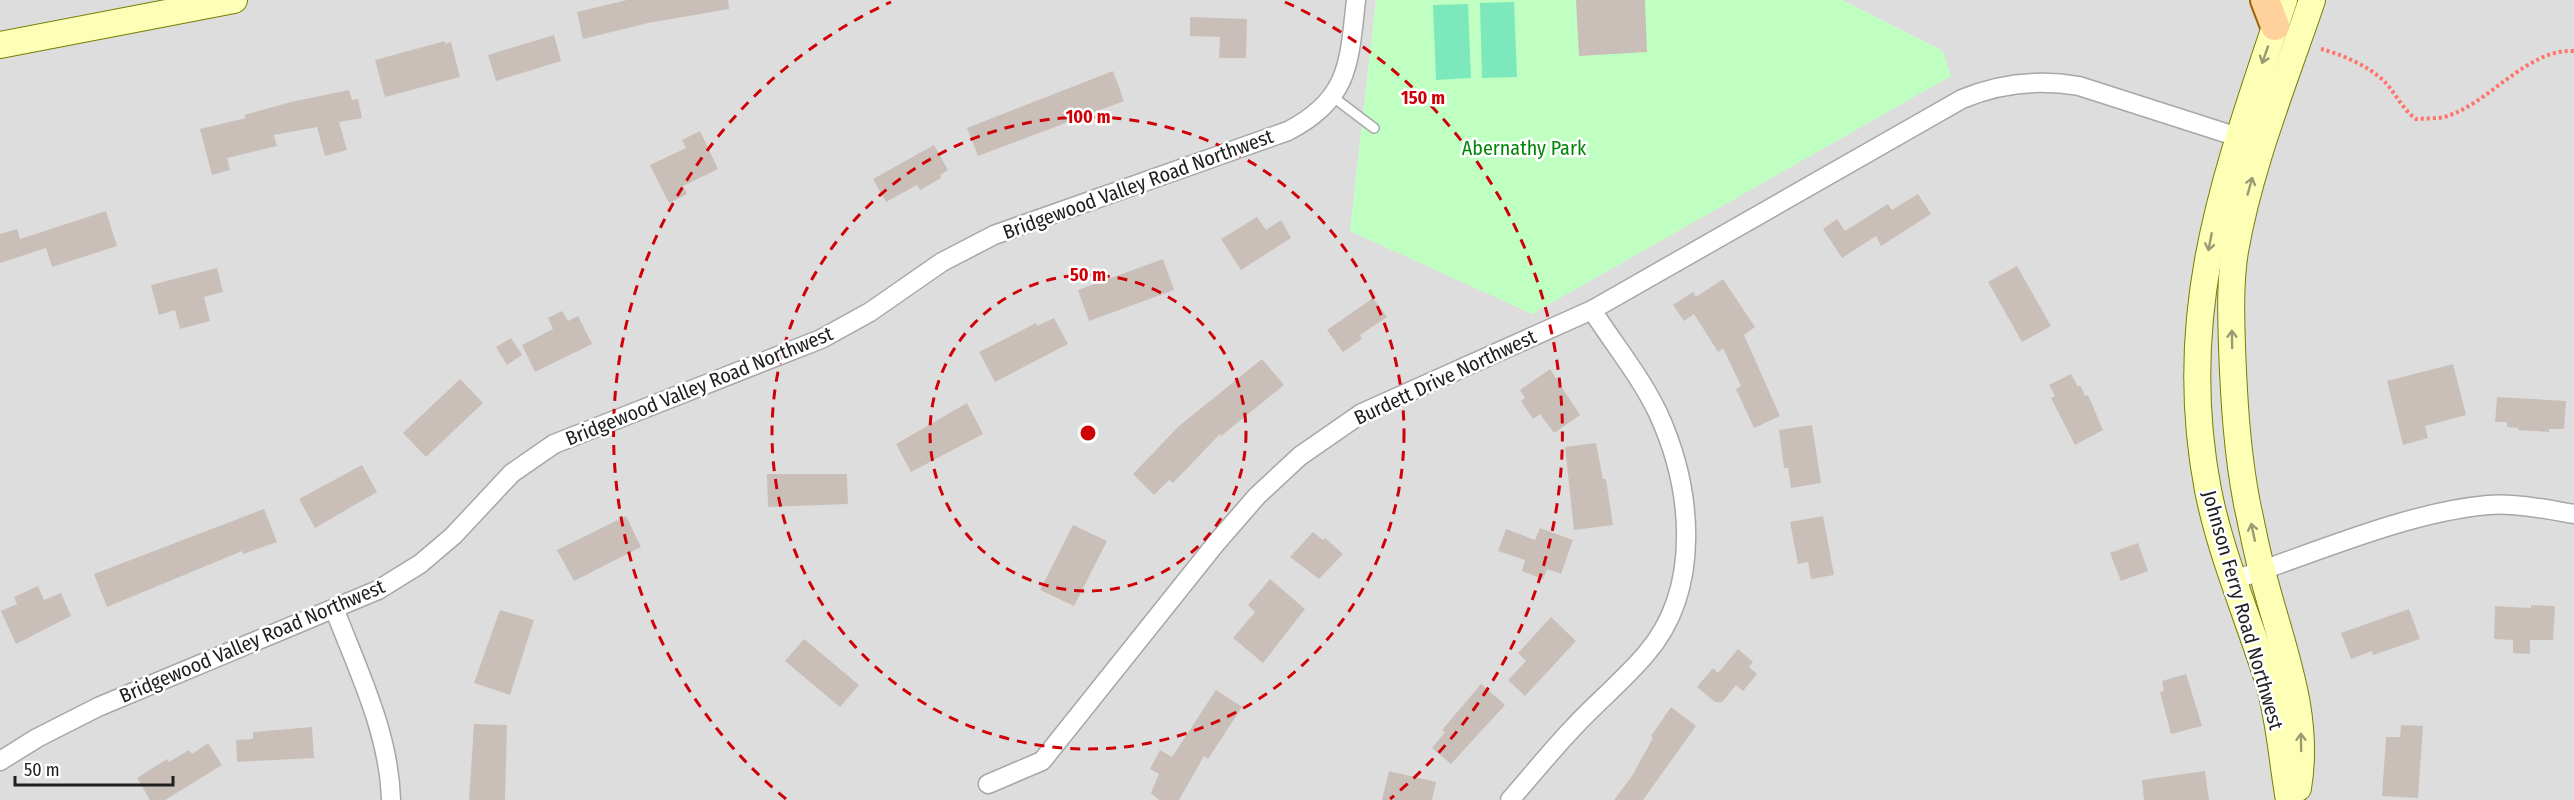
<svg xmlns="http://www.w3.org/2000/svg" width="2574" height="800" viewBox="0 0 2574 800" font-family="'Fira Sans Condensed',sans-serif">
<style>
.residential{fill:#dedddd}
.park{fill:#c0ffc2}
.pitch{fill:#7de8bb}
.building{fill:#cabfb8}
.lines{fill:none;stroke-linecap:round;stroke-linejoin:round}
.lane-casing{stroke:#a7a7a7;stroke-width:12}
.street-casing{stroke:#a7a7a7;stroke-width:21}
.secondary-casing{stroke:#757e00;stroke-width:28}
.primary-casing{stroke:#9c6300;stroke-width:32}
.path{stroke:#ff7369;stroke-width:4;stroke-dasharray:3 3;stroke-linecap:butt}
.lane{stroke:#fff;stroke-width:9}
.street{stroke:#fff;stroke-width:18}
.secondary{stroke:#feffb6;stroke-width:26}
.primary{stroke:#ffd19d;stroke-width:28}
.oneway{stroke:#9a9b72}
.ring{fill:none;stroke:#d00007;stroke-width:3;stroke-dasharray:10 8}
.labels{text-anchor:middle;dominant-baseline:central;stroke-width:5;stroke-linejoin:round;paint-order:stroke}
.park-label{font-size:20px;fill:#028608;stroke:#fff}
.street-label{font-size:20px;fill:#202020;stroke:#fff}
.centre{fill:#d00007;stroke:#fff;stroke-width:3}
.ring-label{font-size:18px;text-anchor:middle;font-weight:bold;fill:#d00007;stroke:#fff;stroke-width:5;stroke-linejoin:round;paint-order:stroke}
</style>
<rect width="100%" height="100%" fill="#f2ede6"/>
<path class="residential" d="M0,0H1376L1350,231L1943,51L1842,0H2574V800H0Z"/>
<path class="park" d="M1376,0H1842L1943,51L1951,76L1532,314L1350,231Z"/>
<g class="pitch">
<path d="M1514,2L1517,77L1482,78L1480,3Z"/>
<path d="M1468,4L1471,78L1436,80L1433,5Z"/>
</g>
<g class="building">
<path d="M627,0H728L729,9L648,23L583,39L577,12Z"/>
<path d="M1576,0H1645L1647,52L1579,56Z"/>
<path d="M1190,17L1247,19L1246,58H1219L1220,37L1190,36Z"/>
<path d="M554,35L561,61L496,81L488,55Z"/>
<path d="M445,41V44L451,42L460,77L385,97L375,60Z"/>
<path d="M1113,71L1124,101L978,156L967,128Z"/>
<path d="M349,90L352,100L358,99L362,118L339,122L347,150L325,156L317,127L274,135L277,146L227,158L230,170L212,175L200,129L246,118L244,115L291,102Z"/>
<path d="M700,131L718,169L683,186L687,194L669,203L650,165L686,148L682,140Z"/>
<path d="M934,145L948,170L940,175L941,178L920,190L917,185L886,202L873,179Z"/>
<path d="M1918,194L1931,214L1881,246L1876,236L1842,258L1823,229L1837,219L1845,231L1888,204L1892,210Z"/>
<path d="M106,211L117,246L52,267L46,248L0,263V234L17,229L20,239Z"/>
<path d="M1257,217L1266,230L1281,220L1291,238L1241,270L1221,239Z"/>
<path d="M1163,259L1174,290L1089,321L1078,290Z"/>
<path d="M2017,266L2051,326L2022,342L1988,282Z"/>
<path d="M217,268L223,292L204,297L210,321L180,329L175,310L159,315L151,285Z"/>
<path d="M1723,279L1755,327L1744,335L1780,416L1754,428L1736,389L1741,386L1723,348L1718,352L1694,314L1684,321L1673,305L1693,292L1696,297Z"/>
<path d="M1373,298L1387,317L1360,335L1362,339L1343,352L1327,330Z"/>
<path d="M562,311L568,321L578,316L592,344L535,372L522,345L553,329L548,318Z"/>
<path d="M1054,318L1068,344L995,382L979,352L1036,323L1037,326Z"/>
<path d="M511,338L522,355L507,365L496,347Z"/>
<path d="M1262,359L1284,385L1221,436L1220,434L1173,483L1169,480L1154,495L1133,474L1179,426Z"/>
<path d="M2453,364L2466,415L2425,426L2428,438L2403,445L2387,381Z"/>
<path d="M1550,369L1580,415L1554,433L1540,414L1533,419L1521,401L1525,398L1520,390Z"/>
<path d="M2071,374L2078,387L2080,385L2085,396L2088,395L2103,430L2075,445L2051,398L2055,396L2049,385Z"/>
<path d="M460,379L483,403L426,457L403,433Z"/>
<path d="M2497,397L2566,401L2564,429H2549V432L2518,430V428L2507,427V422H2495Z"/>
<path d="M967,403L983,434L911,472L896,444Z"/>
<path d="M1812,425L1821,483L1791,488L1788,468H1784L1779,430Z"/>
<path d="M1596,443L1603,479H1606L1613,525L1574,530L1565,447Z"/>
<path d="M362,465L377,492L315,528L299,499Z"/>
<path d="M767,474H847L848,504L768,507Z"/>
<path d="M264,509L277,542L243,554L242,551L107,607L94,574Z"/>
<path d="M626,516L641,547L574,581L557,550Z"/>
<path d="M1823,516L1834,575L1811,579L1808,562L1798,564L1790,522Z"/>
<path d="M1073,525L1107,541L1074,606L1040,590Z"/>
<path d="M1540,528L1573,540L1561,574L1547,569L1543,579L1522,571L1525,560L1498,551L1506,529L1535,540Z"/>
<path d="M1313,532L1323,540L1325,538L1343,554L1319,579L1290,557Z"/>
<path d="M2138,543L2148,571L2121,581L2110,553Z"/>
<path d="M1270,579L1305,609L1263,663L1233,638L1255,612L1248,605Z"/>
<path d="M38,586L44,600L61,593L71,616L16,644L1,611L17,604L14,597Z"/>
<path d="M2531,605L2555,606L2553,640H2530V654L2513,653V640L2494,639L2495,606L2531,608Z"/>
<path d="M2409,609L2420,639L2373,655L2372,651L2351,659L2341,633Z"/>
<path d="M500,610L534,620L510,695L474,683Z"/>
<path d="M1551,617L1576,641L1525,696L1508,680L1526,661L1518,653Z"/>
<path d="M804,639L859,685L840,707L785,661Z"/>
<path d="M1738,649L1753,662L1749,667L1757,674L1743,691L1736,685L1722,702H1715L1697,687L1713,668L1718,673Z"/>
<path d="M2186,674L2202,726L2171,734L2160,692L2164,691L2162,681Z"/>
<path d="M1481,684L1505,705L1451,764L1432,748L1445,732L1442,730Z"/>
<path d="M1216,690L1242,707L1208,759L1204,756L1179,800H1159L1151,793L1159,774L1150,769L1160,750L1172,757Z"/>
<path d="M1671,707L1696,726L1643,800H1614L1632,776L1653,738L1651,736Z"/>
<path d="M474,724L507,725L505,800H469Z"/>
<path d="M2401,725L2423,726L2418,798L2382,796L2386,737H2400Z"/>
<path d="M312,727L314,758L237,762L236,740L253,739V732Z"/>
<path d="M208,743L222,765L165,800H150L137,778L167,759L169,762L189,750L192,754Z"/>
<path d="M1389,771L1436,782L1432,800H1382Z"/>
<path d="M2205,771L2209,800H2144L2142,780Z"/>
</g>
<g class="lines">
<defs>
<path id="lane" d="M1333,97L1374,128"/>
<g id="street">
<path d="M2234,580C2312,554 2407,512 2488,505C2517,503 2545,509 2574,514"/>
<path d="M334,608C358,671 389,732 391,800"/>
<path d="M0,761L37,738L98,707L378,590L420,564L453,536L512,473L554,444L821,339L870,312L942,262L994,235L1288,131C1350,99 1349,62 1356,0"/>
<path d="M988,784L1042,761L1217,542L1257,496L1300,456L1362,413L1592,310L1962,99C2000,83 2038,79 2079,86L2238,137"/>
<path d="M1510,800C1531,776 1551,751 1573,728C1596,703 1624,680 1646,654C1703,588 1692,487 1658,413C1641,377 1613,343 1592,310"/>
</g>
<g id="secondary">
<path d="M2284,0C2228,169 2173,308 2208,490C2221,556 2249,619 2269,684C2280,722 2282,761 2289,800"/>
<path d="M0,45L234,0"/>
<path d="M2298,788C2311,712 2280,643 2262,571C2256,549 2252,526 2247,504C2237,452 2234,400 2232,347C2231,315 2230,282 2235,251C2250,165 2284,83 2312,0"/>
</g>
<path id="primary" d="M2265,0L2275,26"/>
</defs>
<use href="#lane" class="lane-casing"/>
<use href="#street" class="street-casing"/>
<use href="#secondary" class="secondary-casing"/>
<use href="#primary" class="primary-casing"/>
<path class="path" d="M2321,49C2341,54 2368,66 2383,80C2396,93 2402,109 2416,119C2425,118 2435,119 2444,117C2487,106 2527,48 2574,51"/>
<use href="#lane" class="lane"/>
<use href="#street" class="street"/>
<use href="#secondary" class="secondary"/>
<use href="#primary" class="primary"/>
</g>
<defs><path id="oneway-shaft" d="M-6 0H5M1.5-3L5.5 0L1.5 3" fill="none" stroke-width="1.6" stroke-linecap="round" stroke-linejoin="round" transform="scale(1.5)"/></defs>
<g class="oneway">
<use href="#oneway-shaft" transform="translate(2265 55) rotate(109)"/>
<use href="#oneway-shaft" transform="translate(2250 186) rotate(-74)"/>
<use href="#oneway-shaft" transform="translate(2210 242) rotate(101)"/>
<use href="#oneway-shaft" transform="translate(2232 339) rotate(-91)"/>
<use href="#oneway-shaft" transform="translate(2253 532) rotate(-102)"/>
<use href="#oneway-shaft" transform="translate(2301 742) rotate(-91)"/>
</g>
<g class="ring">
<circle cx="1088" cy="433" r="158"/>
<circle cx="1088" cy="433" r="316"/>
<path d="M786 799A474 474 0 0 1 891 2M1285 2A474 474 0 0 1 1390 799"/>
</g>
<g class="labels">
<g class="park-label">
<text x="1524" y="148">Abernathy Park</text>
</g>
<g class="street-label">
<text transform="translate(1138 184) rotate(-20)">Bridgewood Valley Road Northwest</text>
<text transform="translate(1445 377) rotate(-25)">Burdett Drive Northwest</text>
<text transform="translate(699 386) rotate(-22)">Bridgewood Valley Road Northwest</text>
<text transform="translate(2243 610) rotate(74)">Johnson Ferry Road Northwest</text>
<text transform="translate(252 641) rotate(-23)">Bridgewood Valley Road Northwest</text>
</g>
</g>
<circle cx="1088" cy="433" r="9" class="centre"/>
<g class="ring-label">
<text x="1423" y="104">150 m</text>
<text x="1088" y="123">100 m</text>
<text x="1088" y="281">50 m</text>
</g>
<path d="M15 776v9h158v-9" fill="none" stroke="#202020" stroke-width="3"/>
<text x="24" y="776" font-size="18" fill="#202020" stroke="#ffffff" stroke-width="4.5" paint-order="stroke">50 m</text>
</svg>
